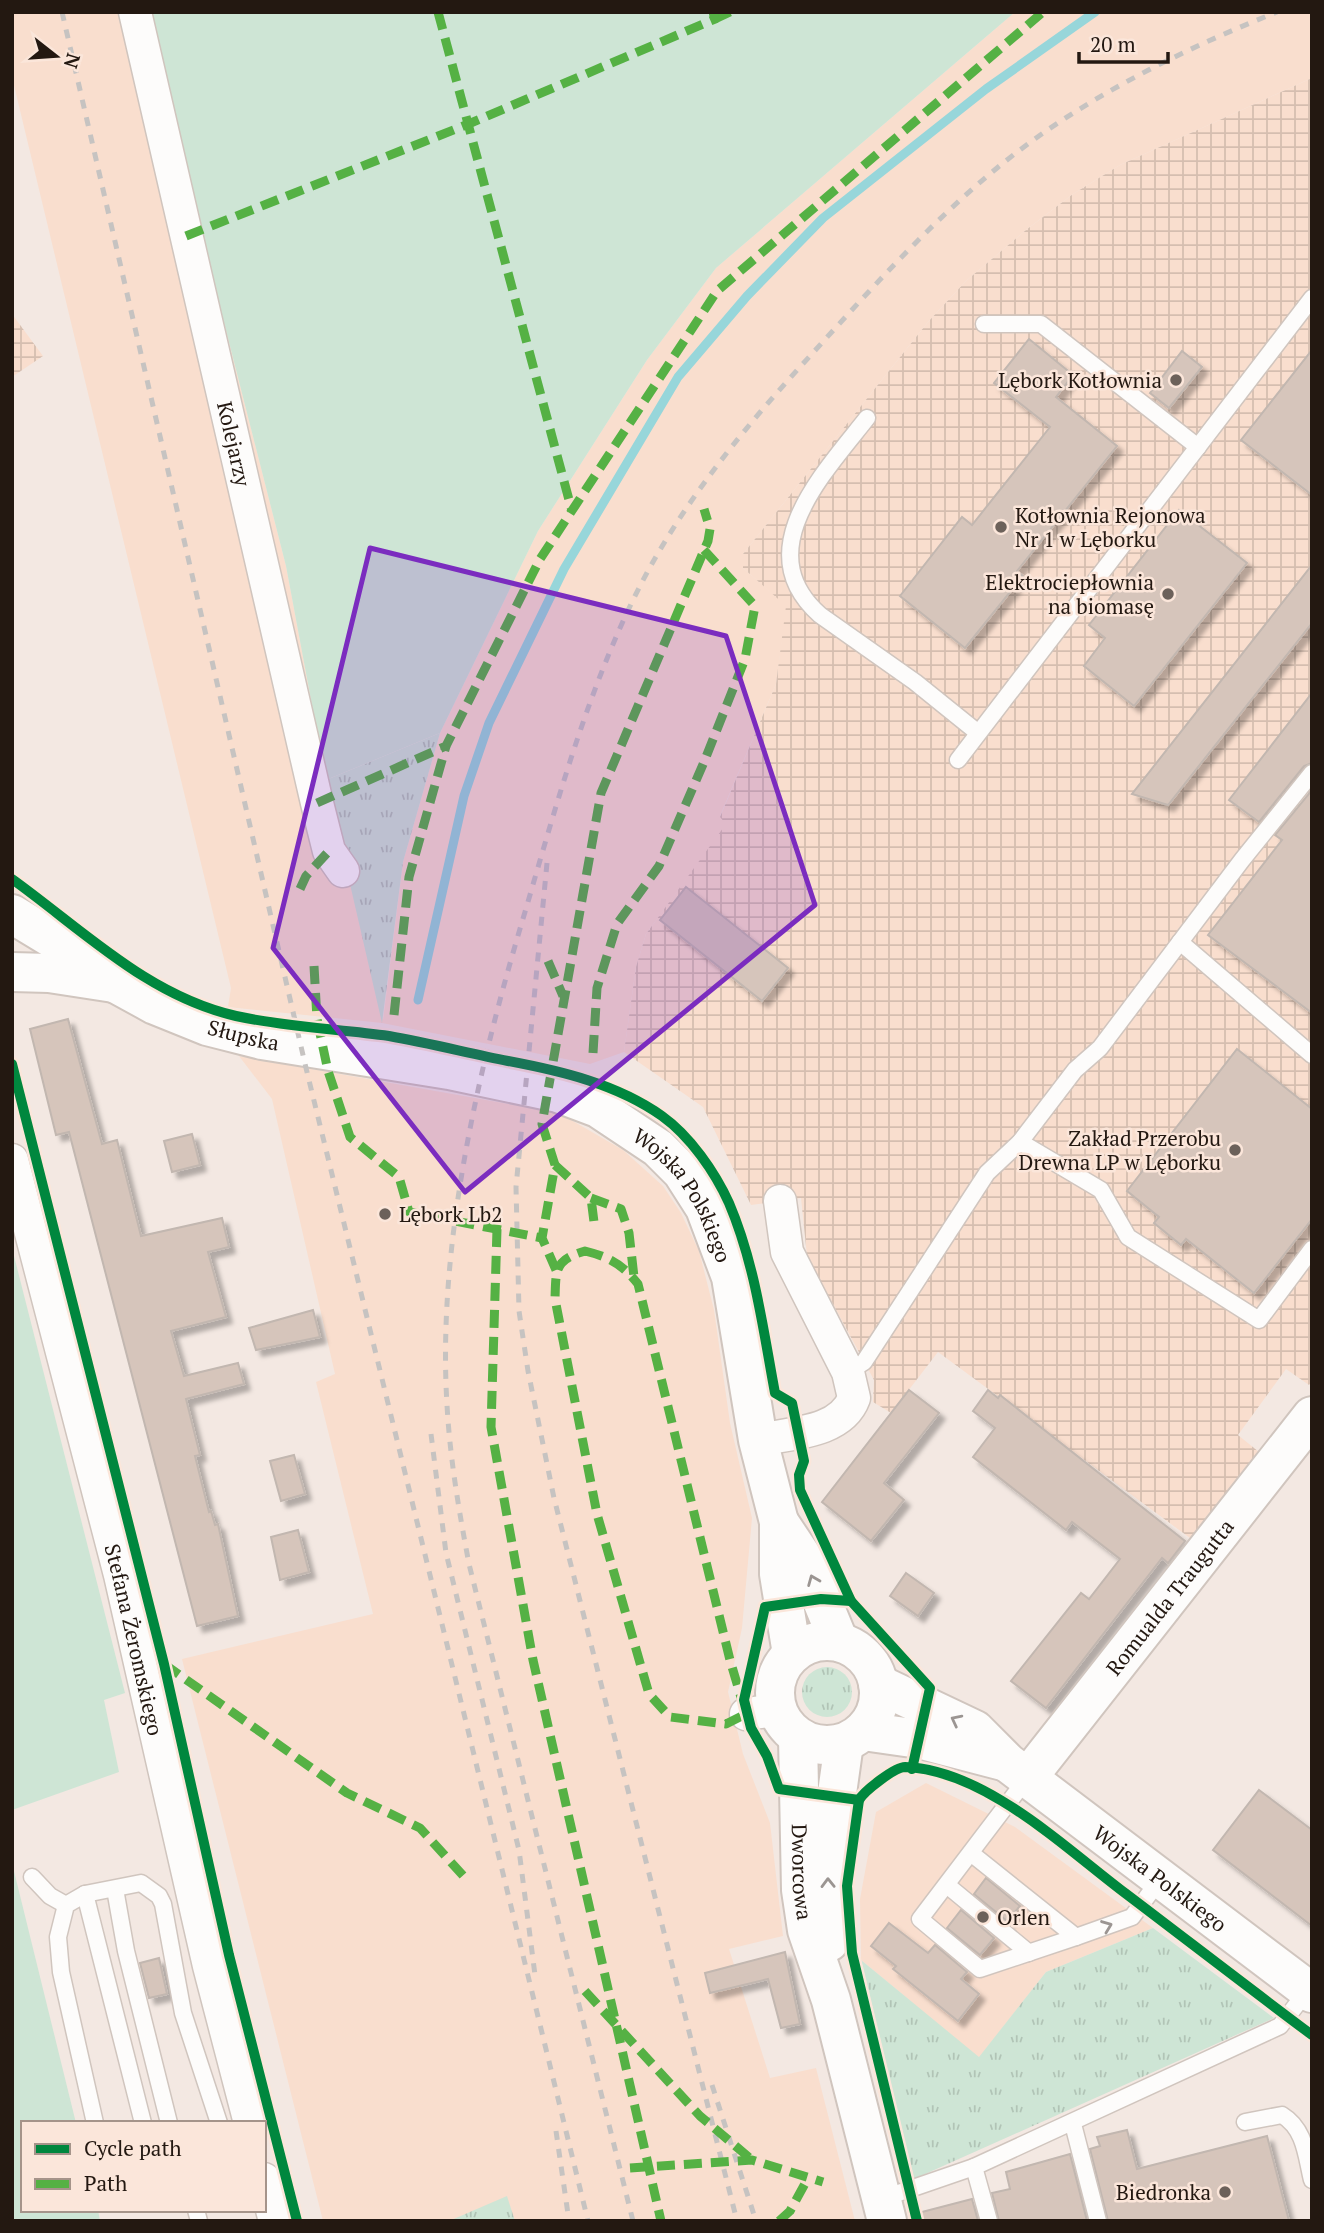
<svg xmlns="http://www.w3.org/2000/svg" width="1324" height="2233" viewBox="0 0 1324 2233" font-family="'PT Serif',serif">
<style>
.built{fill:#f9dece}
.industrial{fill:url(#industrial-grid)}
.grass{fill:url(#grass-tufts)}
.garden{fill:#cee5d5}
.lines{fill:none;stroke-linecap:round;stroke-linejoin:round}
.stream{stroke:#97d6da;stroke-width:9}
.building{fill:#d6c5bb;stroke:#c2b7b0;stroke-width:2;filter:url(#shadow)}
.service-casing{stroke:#d0c5be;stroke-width:19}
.minor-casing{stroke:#d0c5be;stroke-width:35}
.tertiary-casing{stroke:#d0c5be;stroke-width:42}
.service{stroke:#fdfcfb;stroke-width:16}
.minor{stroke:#fdfcfb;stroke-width:32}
.tertiary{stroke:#fdfcfb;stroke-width:38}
.rail{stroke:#c6c3c1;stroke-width:5;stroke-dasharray:9 9;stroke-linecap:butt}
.quiet{stroke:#55b144;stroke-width:9;stroke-dasharray:18 9;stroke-linecap:butt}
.cycleway-casing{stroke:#fbe6da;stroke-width:15}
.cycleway{stroke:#00873e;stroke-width:10}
.oneway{stroke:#9b9592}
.marked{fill:#7b2cbf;fill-opacity:0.2;stroke:#7b2cbf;stroke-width:5;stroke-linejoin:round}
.poi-dot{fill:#6c615a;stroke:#fbe6da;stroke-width:2.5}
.labels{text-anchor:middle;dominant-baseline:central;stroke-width:5;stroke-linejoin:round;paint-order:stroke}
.poi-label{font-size:21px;fill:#231811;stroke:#fbe6da;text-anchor:end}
.street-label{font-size:21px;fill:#231811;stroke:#fbe6da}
</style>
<defs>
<pattern id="industrial-grid" width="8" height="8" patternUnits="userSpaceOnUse" patternTransform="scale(1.75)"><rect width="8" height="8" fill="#f9dece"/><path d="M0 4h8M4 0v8" fill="none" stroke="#d5beb0"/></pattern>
<pattern id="grass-tufts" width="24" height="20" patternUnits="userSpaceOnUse" patternTransform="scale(1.75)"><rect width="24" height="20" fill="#cee5d5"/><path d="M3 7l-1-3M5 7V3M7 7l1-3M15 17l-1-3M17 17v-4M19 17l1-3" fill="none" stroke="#b1c4b6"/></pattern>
<filter id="shadow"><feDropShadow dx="6" dy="6" stdDeviation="2" flood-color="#0004"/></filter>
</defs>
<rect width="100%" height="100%" fill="#f3e8e2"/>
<g class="built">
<path d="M12,12H145L286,566L326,780L383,1020L403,862L440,733L538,531L647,360L716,268L1015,12H1312V78L1120,165L1073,194L1026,230L966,281L928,322L743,554V568L787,606L776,684L720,816L727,824L646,934L636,967L624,1052L590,1064L382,1023L228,1007L231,988L12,77Z"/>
<path d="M239,1056L559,1113L623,1150L663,1186L681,1213L699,1251L714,1310L730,1423L752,1518L742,1628L728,1692L743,1754L770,1823L783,1936L729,1949L770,2078L816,2068L855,2221H323L182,1659L373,1614L316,1382L335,1374L272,1099Z"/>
<path d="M926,1783L1015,1827L1153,1928L1046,1972L979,2058L861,1960L860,1899L876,1812Z"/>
</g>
<g class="industrial">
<path d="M1312,78V1381L1309,1385L1286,1369L1238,1435L1259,1452L1190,1538L938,1352L891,1413L873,1402L874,1380L807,1256L801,1198L751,1205L703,1107L624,1052L636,967L646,934L726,824L720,817L776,684L786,606L743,568V554L928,322L966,281L1026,230L1073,194L1120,165Z"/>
<path d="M12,314L43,356L12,377Z"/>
</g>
<g class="grass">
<path d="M440,733L403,862L382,1023L326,780Z"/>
<circle cx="827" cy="1692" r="25"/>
<path d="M1153,1928L1274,2018L914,2179L861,1960L979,2057L1046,1972Z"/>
<path d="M507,2196L515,2221H449Z"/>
</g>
<g class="garden">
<path d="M145,12H1015L716,268L647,360L538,531L440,733L326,780L286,566Z"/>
<path d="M12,1248L125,1693L104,1700L119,1772L12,1810Z"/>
<path d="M12,1863L76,2123H23V2210H98L100,2221H12Z"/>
</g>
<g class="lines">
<path class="stream" d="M418,1000L464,796L489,723L564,569L678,377L747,296L823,218L986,89L1095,12"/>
</g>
<g class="building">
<path d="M1029,339L1073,375L1056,397L1117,446L1017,571L1023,576L965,648L900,596L962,517L972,525L1050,427L994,383Z"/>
<path d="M1312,350V495L1241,440Z"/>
<path d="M1182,351L1202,367L1169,408L1150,393Z"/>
<path d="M1179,510L1247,563L1134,706L1084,666L1105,638L1089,625Z"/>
<path d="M1312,565V623L1168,805L1132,794Z"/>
<path d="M1312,693V763L1304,766L1259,822L1229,800Z"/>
<path d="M1312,790V1013L1208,935L1282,840L1275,835Z"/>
<path d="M686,887L788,968L762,1001L660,920Z"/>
<path d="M68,1019L102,1144L117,1140L141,1236L222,1218L229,1247L208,1252L226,1317L171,1331L184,1376L238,1363L244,1384L186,1399L200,1455L195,1456L209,1512L211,1511L215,1525L218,1524L238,1616L197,1626L69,1132L56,1135L30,1029Z"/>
<path d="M1237,1049L1312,1109V1219L1254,1293L1186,1239L1181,1245L1154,1223L1159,1217L1127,1191Z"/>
<path d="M192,1134L200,1165L172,1172L164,1141Z"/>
<path d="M313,1310L320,1337L256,1350L249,1328Z"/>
<path d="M909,1390L939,1413L884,1483L904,1500L871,1541L822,1502Z"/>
<path d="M988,1390L998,1398L1000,1395L1185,1541L1168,1563L1162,1558L1046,1708L1011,1681L1081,1593L1089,1599L1120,1559L1072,1522L1066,1530L973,1457L995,1428L973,1411Z"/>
<path d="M294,1455L305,1494L281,1501L270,1461Z"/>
<path d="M298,1530L309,1572L280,1580L271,1537Z"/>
<path d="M906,1573L934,1593L918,1616L890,1596Z"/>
<path d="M1259,1790L1312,1830V1926L1213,1850Z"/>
<path d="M986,1878L1020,1906L1007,1921L974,1894Z"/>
<path d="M961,1910L994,1938L980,1955L947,1928Z"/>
<path d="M889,1923L928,1953L935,1945L967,1972L961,1979L979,1994L958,2021L893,1969L896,1966L871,1946Z"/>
<path d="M785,1952L800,2024L781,2028L768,1979L710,1993L705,1973Z"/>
<path d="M159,1958L167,1994L149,1998L140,1963Z"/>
<path d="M1127,2130L1137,2169L1267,2136L1289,2221H1108L1090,2149L1100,2146L1097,2137Z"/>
<path d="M1070,2154L1087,2221H999L992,2193L1010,2189L1006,2172Z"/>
<path d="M972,2199L978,2221H919L918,2213Z"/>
</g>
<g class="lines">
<defs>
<g id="service">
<path d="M984,324H1041L1198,447"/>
<path d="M867,418C823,474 748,551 820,615L915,682L977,732"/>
<path d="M958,760L1312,298"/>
<path d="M1180,942L1312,1055"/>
<path d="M1020,1142L1101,1190L1128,1237L1259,1320L1312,1249"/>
<path d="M848,1372L864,1362L987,1173L1020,1142L1075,1070L1100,1048L1242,860L1312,773"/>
<path d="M1028,1777L920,1919L980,1969L1076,1937"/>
<path d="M972,1854L1076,1937L1132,1917L1161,1878"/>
<path d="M32,1877L50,1896L66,1905"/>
<path d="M948,1886L1029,1953"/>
<path d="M115,1889L126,1951L169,2123"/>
<path d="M85,1894L143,2123"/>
<path d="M1245,2122L1282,2115C1305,2129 1306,2155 1312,2180"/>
<path d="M95,2123L61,1972L58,1937L66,1905L85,1894L141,1883L159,1896L163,1904L183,2013L219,2123"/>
<path d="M1073,2124L1098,2221"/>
<path d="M881,2199L974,2167"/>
<path d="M196,2210L199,2221"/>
<path d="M989,2221L974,2167L1280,2026L1308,1990"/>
</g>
<g id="minor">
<path id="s1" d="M135,12L317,803L329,851L343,871"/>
<path id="s2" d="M12,1160L120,1575L209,1966L250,2123"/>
<path d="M758,1440C791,1433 841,1433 854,1398L848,1372L787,1252L780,1201"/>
<path d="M746,1714L777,1710"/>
<path d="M264,2179L275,2221"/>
</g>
<g id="tertiary">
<path id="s3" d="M12,914L101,968L115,983L155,1005L207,1026L262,1040L449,1070L558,1093L598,1108L658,1148L682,1172L705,1208L731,1277L758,1440L779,1522V1574L792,1654"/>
<path d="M12,972L49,973L114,983"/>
<path d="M779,1522L807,1564L839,1642"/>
<circle cx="827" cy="1693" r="52"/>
<path id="s4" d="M878,1684L975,1730L1008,1763L1312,1993"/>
<path d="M863,1731L919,1739L1003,1761"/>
<path id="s5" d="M798,1737L801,1890L807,1930L831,2000L887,2221"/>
<path id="s6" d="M1028,1777L1312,1416"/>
<path d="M829,1942L827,1865L844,1743"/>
</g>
</defs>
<use href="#service" class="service-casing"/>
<use href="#minor" class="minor-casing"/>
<use href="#tertiary" class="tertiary-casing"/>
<use href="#service" class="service"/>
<use href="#minor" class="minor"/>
<use href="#tertiary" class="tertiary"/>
<g class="rail">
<path d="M62,12L306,1068L588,2221"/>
<path d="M547,863L516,1187L519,1311L528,1371L554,1498L737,2221"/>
<path d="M431,1434L446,1553L519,1850L535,1975"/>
<path d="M712,2085L756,2221"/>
<path d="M556,2131L569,2221"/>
<path d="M633,2221L469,1564C459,1511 450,1459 447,1405C437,1244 479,1065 525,912C556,806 585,699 633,600C677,509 742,430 810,356C869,291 929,224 997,168C1078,101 1179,51 1277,12"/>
</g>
<g class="quiet">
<path d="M438,12L572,511"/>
<path d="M715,19L730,12"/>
<path d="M186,236L466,125L715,19L713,12"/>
<path d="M317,803L446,746L540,559L717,291L1043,12"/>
<path d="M300,889L306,876L329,851"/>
<path d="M548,961L563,996"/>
<path d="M314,966L317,1019L328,1071L350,1137L399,1177L409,1212L542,1238"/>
<path d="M394,1015L409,877L446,746"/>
<path d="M593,1053L597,988L617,924L659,866L704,762L745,659L755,606L704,550"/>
<path d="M555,1165L591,1198L594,1222"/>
<path d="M591,1198L621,1209L629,1233L634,1277"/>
<path d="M497,1229L491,1427L533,1660L661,2221"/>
<path d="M585,1251C609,1257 622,1264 638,1284L730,1660L746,1714L726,1724L670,1717L649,1694L597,1514L555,1299C556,1270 554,1260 585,1251Z"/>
<path d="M556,1270L542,1238L555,1165L542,1124L601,793L708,541L710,529L704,509"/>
<path d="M164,1664L347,1793L420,1828L467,1880"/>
<path d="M585,1991L700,2116L752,2160"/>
<path d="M630,2168L752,2160L823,2182"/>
<path d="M779,2221L790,2211L808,2178"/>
</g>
<defs>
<g id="cycleway">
<path d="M12,879C83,930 148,996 236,1016C286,1027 338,1029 389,1036C429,1043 468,1053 508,1061C561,1071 617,1084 662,1116C690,1136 715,1172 729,1203C755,1264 763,1329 775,1393L792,1403L804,1461L799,1475L800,1490L851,1601L930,1688L912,1769"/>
<path d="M12,1064L164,1664L229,1955L297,2221"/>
<path d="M851,1601L821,1599L765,1607L744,1700L751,1728L767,1756L779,1789L859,1800"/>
<path d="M917,2221L852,1953L847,1886L859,1800C864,1791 895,1767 905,1767C985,1770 1064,1847 1125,1893C1187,1940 1249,1988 1312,2035"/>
</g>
</defs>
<use href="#cycleway" class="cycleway-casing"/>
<use href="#cycleway" class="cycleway"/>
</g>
<defs><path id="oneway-chevron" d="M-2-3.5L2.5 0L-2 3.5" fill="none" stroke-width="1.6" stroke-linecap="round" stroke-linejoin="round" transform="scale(1.75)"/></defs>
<g class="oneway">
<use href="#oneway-chevron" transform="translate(813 1580) rotate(-112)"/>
<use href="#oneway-chevron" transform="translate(956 1720) rotate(-153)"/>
<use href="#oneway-chevron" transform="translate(828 1883) rotate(-91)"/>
<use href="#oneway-chevron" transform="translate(1107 1926) rotate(-21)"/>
</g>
<path class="marked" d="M370,548L726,636L815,905L465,1192L273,948Z"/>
<g class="poi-dot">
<circle cx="1176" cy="380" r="7"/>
<circle cx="1001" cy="527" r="7"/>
<circle cx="1168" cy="594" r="7"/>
<circle cx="1235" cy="1150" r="7"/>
<circle cx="385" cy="1214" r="7"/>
<circle cx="983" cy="1917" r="7"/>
<circle cx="1225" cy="2192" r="7"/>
</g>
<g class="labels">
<g class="poi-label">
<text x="1162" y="380">Lębork Kotłownia</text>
<text x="1015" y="515" text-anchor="start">Kotłownia Rejonowa<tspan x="1015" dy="24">Nr 1 w Lęborku</tspan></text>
<text x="1154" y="582">Elektrociepłownia<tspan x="1154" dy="24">na biomasę</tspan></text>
<text x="1221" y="1138">Zakład Przerobu<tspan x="1221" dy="24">Drewna LP w Lęborku</tspan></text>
<text x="399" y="1214" text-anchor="start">Lębork Lb2</text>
<text x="997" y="1917" text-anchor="start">Orlen</text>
<text x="1211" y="2192">Biedronka</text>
</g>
<g class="street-label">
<text stroke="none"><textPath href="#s1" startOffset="443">Kolejarzy</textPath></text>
<text stroke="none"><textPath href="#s3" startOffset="264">Słupska</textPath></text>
<text stroke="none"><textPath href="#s3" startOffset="752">Wojska Polskiego</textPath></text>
<text stroke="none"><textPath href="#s6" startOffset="229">Romualda Traugutta</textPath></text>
<text stroke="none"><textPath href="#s2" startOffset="495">Stefana Żeromskiego</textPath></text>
<text stroke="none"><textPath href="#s5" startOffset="135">Dworcowa</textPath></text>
<text stroke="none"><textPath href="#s4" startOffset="345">Wojska Polskiego</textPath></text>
</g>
</g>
<rect width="1324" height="2233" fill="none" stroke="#231811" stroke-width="28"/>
<rect x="21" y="2121" width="245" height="91" fill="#fbe6da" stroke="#a5948a" stroke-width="2"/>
<rect x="35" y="2144" width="35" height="10" fill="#00873e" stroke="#a5948a" stroke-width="2"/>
<text x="84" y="2156" font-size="21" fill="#231811">Cycle path</text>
<rect x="35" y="2179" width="35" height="10" fill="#55b144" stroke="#a5948a" stroke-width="2"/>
<text x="84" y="2191" font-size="21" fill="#231811">Path</text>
<g transform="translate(56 56) rotate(107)" stroke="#fbe6da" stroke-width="5" paint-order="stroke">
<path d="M0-5L12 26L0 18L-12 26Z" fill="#231811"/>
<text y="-10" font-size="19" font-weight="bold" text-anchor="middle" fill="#231811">N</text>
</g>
<path d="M1079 52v10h89v-10" fill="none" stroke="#231811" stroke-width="3.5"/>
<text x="1090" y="52" font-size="21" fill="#231811" stroke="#fbe6da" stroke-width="5" paint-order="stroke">20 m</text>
</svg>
